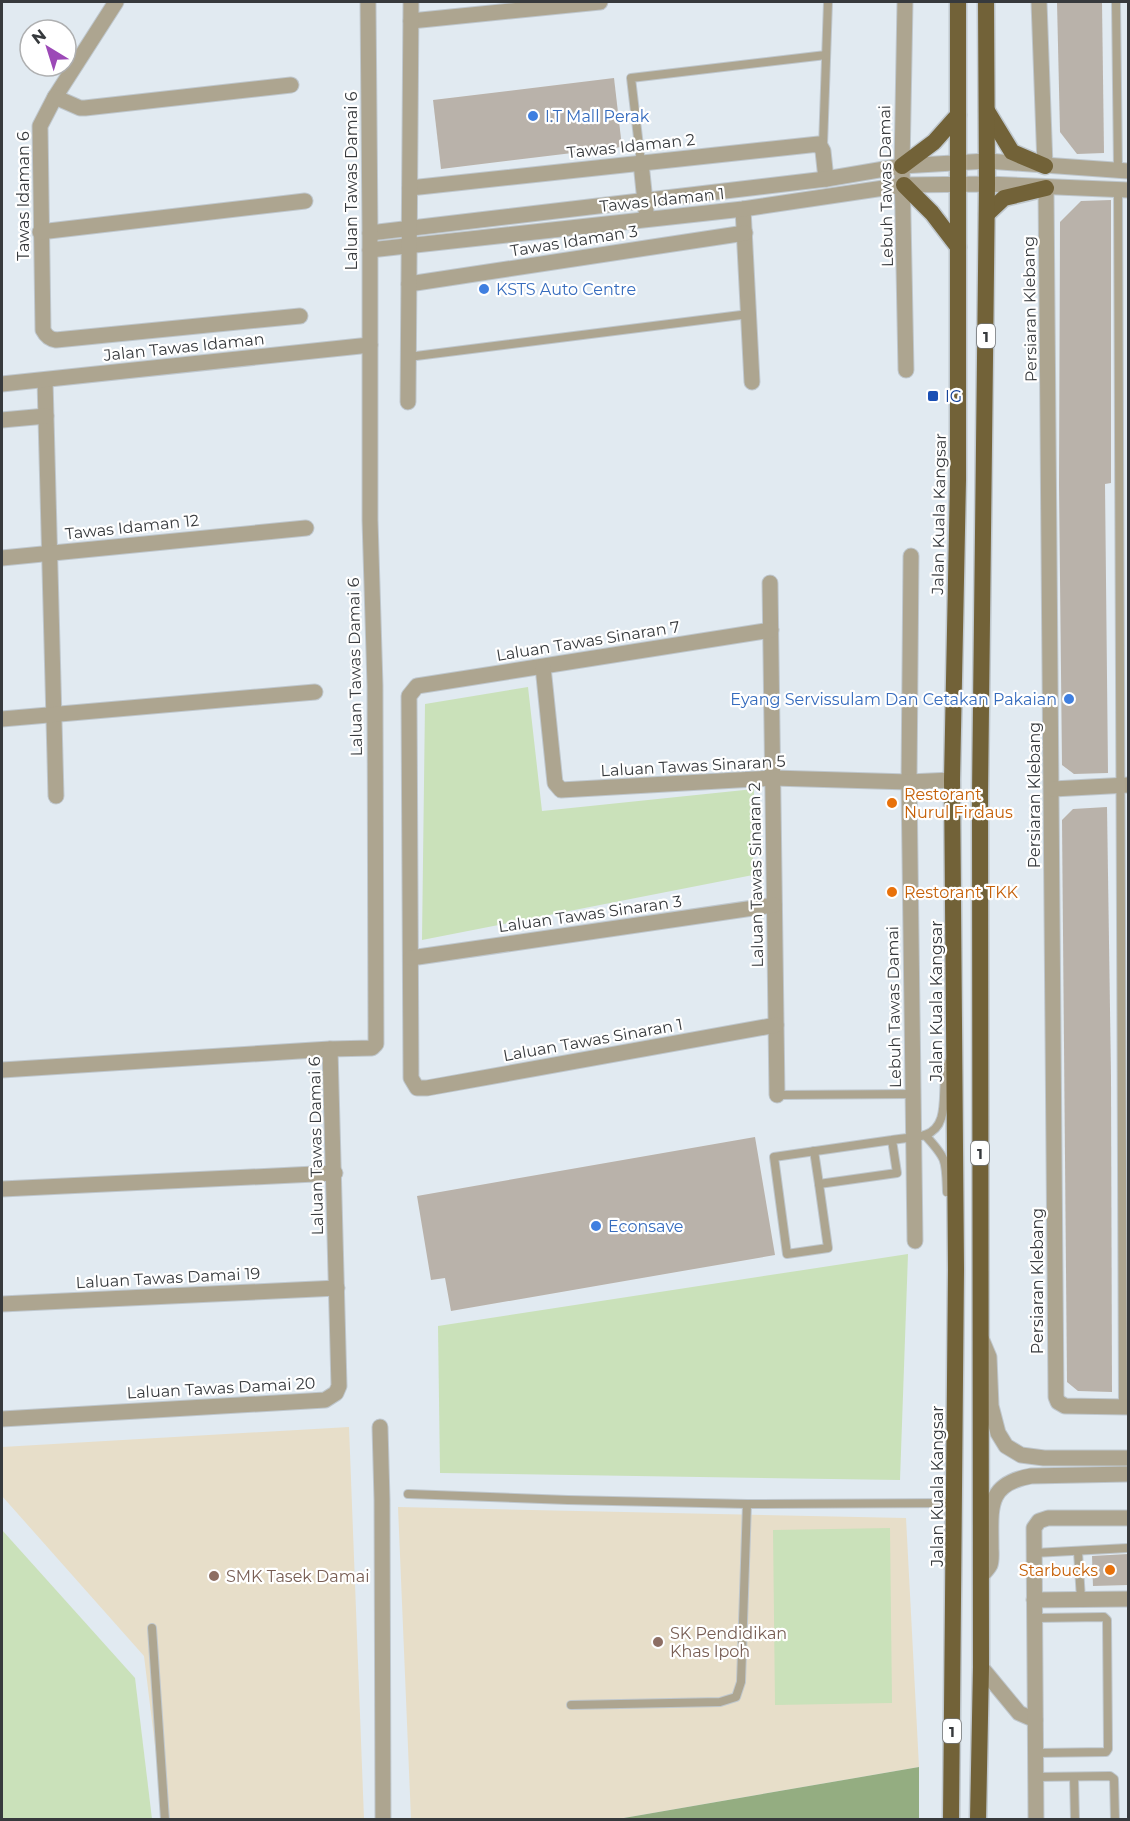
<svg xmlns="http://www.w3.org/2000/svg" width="1130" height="1821" viewBox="0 0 1130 1821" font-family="Montserrat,sans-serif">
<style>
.education{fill:#e7dec9}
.green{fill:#cae1ba}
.forest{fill:#94ad81}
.building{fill:#b9b2aa}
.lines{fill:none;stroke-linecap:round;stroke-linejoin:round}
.service-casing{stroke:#bfc7cd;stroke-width:10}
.minor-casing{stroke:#bfc7cd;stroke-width:17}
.trunk-casing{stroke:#bfc7cd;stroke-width:19}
.service{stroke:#ada590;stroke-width:8}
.minor{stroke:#ada590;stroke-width:15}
.trunk{stroke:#726238;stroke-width:16}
.shop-dot{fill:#3f7fe0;stroke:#fff;stroke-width:2}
.transit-dot{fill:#1a4fb4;stroke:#fff;stroke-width:2}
.food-dot{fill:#e8710a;stroke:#fff;stroke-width:2}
.education-dot{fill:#8d6e63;stroke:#fff;stroke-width:2}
.labels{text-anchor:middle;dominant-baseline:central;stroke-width:4.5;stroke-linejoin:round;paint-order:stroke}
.shield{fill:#fff;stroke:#737577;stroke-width:1.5}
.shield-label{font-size:15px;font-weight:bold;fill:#373a3d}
.shop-label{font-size:16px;fill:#366cbe;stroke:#fff;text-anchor:start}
.street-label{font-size:16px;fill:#373a3d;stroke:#fff}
.transit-label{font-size:16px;fill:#164399;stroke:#fff;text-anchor:start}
.food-label{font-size:16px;fill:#c56008;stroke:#fff;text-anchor:start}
.education-label{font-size:16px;fill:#785e54;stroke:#fff;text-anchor:start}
</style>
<rect width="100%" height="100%" fill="#e1eaf1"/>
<g class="education">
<path d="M349,1427L364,1819H164L144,1656L2,1496V1447Z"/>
<path d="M398,1507L906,1518L919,1767L618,1819H411Z"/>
</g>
<g class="green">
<path d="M528,687L542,811L754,789L753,875L422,940L425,704Z"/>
<path d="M908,1254L900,1480L440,1473L438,1326Z"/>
<path d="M890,1528L892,1703L775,1705L773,1530Z"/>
<path d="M2,1530L135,1678L152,1819H2Z"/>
</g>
<path class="forest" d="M919,1767V1819H618Z"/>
<g class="building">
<path d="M1057,2H1102L1104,153L1077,154L1060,132Z"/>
<path d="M614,78L622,147L441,169L433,100Z"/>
<path d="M1111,200V483L1105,484L1108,773L1074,774L1062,765L1059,485L1060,222L1081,201Z"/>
<path d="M1107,807L1111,1076L1112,1392L1078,1391L1067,1382L1062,820L1073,809Z"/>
<path d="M755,1137L775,1255L451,1311L445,1278L431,1280L417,1196Z"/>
<path d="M1128,1554V1585L1093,1586L1092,1556Z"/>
</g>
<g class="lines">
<defs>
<g id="service">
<path d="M1116,2L1118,170"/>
<path d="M823,146L828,2"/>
<path d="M641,163L631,78L826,55"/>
<path d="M1118,191L1123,1408"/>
<path d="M408,357L749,314"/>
<path d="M777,1095L913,1094"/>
<path d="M925,1135C947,1159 946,1160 947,1192"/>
<path d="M892,1140L774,1157L787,1254L828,1248L819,1184L897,1173L892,1140C903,1138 915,1138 925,1135C955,1125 937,1080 950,1060"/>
<path d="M814,1151L819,1184"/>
<path d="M408,1494L568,1500L747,1504L955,1503"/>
<path d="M1078,1552L1081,1599"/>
<path d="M1034,1553L1128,1548"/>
<path d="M1034,1618L1104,1617L1107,1620L1108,1749L1106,1752L1035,1753"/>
<path d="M152,1628L165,1820"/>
<path d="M571,1705L720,1702L736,1697L741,1682L747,1504"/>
<path d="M1035,1777L1110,1776L1114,1779L1115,1820"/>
<path d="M1074,1777L1075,1820"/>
</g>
<g id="minor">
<path d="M116,2L55,97L40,126L43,330C46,336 49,339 56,340L300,316"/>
<path d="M905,2L902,166L906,370"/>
<path d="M1039,2L1045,166"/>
<path d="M411,21L600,2"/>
<path d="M55,97L80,108H85L291,85"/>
<path d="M641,163L646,211"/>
<path d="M410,188L819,144L823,151L826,179"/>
<path d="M1046,188L1056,1397L1058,1402L1065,1406L1128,1407"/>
<path d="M743,209L752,382"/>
<path d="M40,232L305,201"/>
<path d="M370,233L826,179L902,166L987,161L1128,171"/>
<path d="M370,250L743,209L904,185L987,184L1128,190"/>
<path d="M409,284L745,233"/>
<path d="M45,380L56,796"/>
<path d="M2,384L370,345"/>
<path d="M408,402L411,2"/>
<path d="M2,420L46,416"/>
<path d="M911,556L909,782L915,1241"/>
<path d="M2,558L306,528"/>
<path d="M770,583L777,1095"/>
<path d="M771,630L417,686L409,696L411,1078L417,1088H427L776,1025"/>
<path d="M543,667L555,783L561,790L773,778L909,782L952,780"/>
<path d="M2,719L315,692"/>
<path d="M1053,789L1128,785"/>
<path d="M411,958L774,905"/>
<path d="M2,1070L330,1049L372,1048L376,1044L375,686L370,520V233L368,2"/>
<path d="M2,1189L335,1173"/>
<path d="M2,1304L337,1288"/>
<path d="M981,1338L989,1357L991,1406L998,1433L1006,1446L1021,1455L1044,1458H1128"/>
<path d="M2,1419L325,1400L336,1393L339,1386L330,1049"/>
<path d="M380,1427L382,1500L383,1820"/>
<path d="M981,1576C984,1573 988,1569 990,1565C992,1560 991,1552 991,1547C991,1508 986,1484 1031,1476L1128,1474"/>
<path d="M1034,1600L1128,1599"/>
<path d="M981,1667L1019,1713L1035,1720"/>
<path d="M1036,1820L1034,1528L1039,1521L1048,1518H1128"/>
</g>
<g id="trunk">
<path d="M987,111L1012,152L1045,166"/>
<path d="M902,166L934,142L958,115"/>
<path d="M904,185L932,213L958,247"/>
<path d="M987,214L1004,198L1046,188"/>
<path d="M951,1820L956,1269L952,780L958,480V2"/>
<path d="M978,1820L981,1667L980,795L987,184L986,2"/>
</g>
</defs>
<use href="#service" class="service-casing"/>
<use href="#minor" class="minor-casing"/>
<use href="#trunk" class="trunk-casing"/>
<use href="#service" class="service"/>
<use href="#minor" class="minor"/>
<use href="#trunk" class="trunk"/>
</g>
<g class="shop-dot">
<circle cx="533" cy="116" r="6"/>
<circle cx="484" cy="289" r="6"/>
<circle cx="1069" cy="699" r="6"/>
<circle cx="596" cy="1226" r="6"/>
</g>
<rect class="transit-dot" x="927" y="390" width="12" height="12" rx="3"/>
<g class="food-dot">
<circle cx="892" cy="803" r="6"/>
<circle cx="892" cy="892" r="6"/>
<circle cx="1110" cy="1570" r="6"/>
</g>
<g class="education-dot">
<circle cx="214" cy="1576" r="6"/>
<circle cx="658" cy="1642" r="6"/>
</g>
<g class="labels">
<g class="shield">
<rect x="977" y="324" width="18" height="24" rx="4.5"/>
<rect x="971" y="1141" width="18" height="24" rx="4.5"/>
<rect x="943" y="1719" width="18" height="24" rx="4.5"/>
</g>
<g class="shield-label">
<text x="986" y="336">1</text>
<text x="980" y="1153">1</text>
<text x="952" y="1731">1</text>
</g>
<g class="shop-label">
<text x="545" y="116">I.T Mall Perak</text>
<text x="496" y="289">KSTS Auto Centre</text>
<text x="1057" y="699" text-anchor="end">Eyang Servissulam Dan Cetakan Pakaian</text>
<text x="608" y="1226">Econsave</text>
</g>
<g class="street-label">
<text transform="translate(631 146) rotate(-6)">Tawas Idaman 2</text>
<text transform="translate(351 181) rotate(-90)">Laluan Tawas Damai 6</text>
<text transform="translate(886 186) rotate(-91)">Lebuh Tawas Damai</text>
<text transform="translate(23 196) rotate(-90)">Tawas Idaman 6</text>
<text transform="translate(662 200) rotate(-6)">Tawas Idaman 1</text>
<text transform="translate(574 241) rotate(-9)">Tawas Idaman 3</text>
<text transform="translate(1030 309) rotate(-91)">Persiaran Klebang</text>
<text transform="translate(184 347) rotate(-6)">Jalan Tawas Idaman</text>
<text transform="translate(939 514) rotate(-89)">Jalan Kuala Kangsar</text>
<text transform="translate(132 527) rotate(-6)">Tawas Idaman 12</text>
<text transform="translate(588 641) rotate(-9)">Laluan Tawas Sinaran 7</text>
<text transform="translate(355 667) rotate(-91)">Laluan Tawas Damai 6</text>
<text transform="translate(693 766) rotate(-3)">Laluan Tawas Sinaran 5</text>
<text transform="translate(1034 795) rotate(-90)">Persiaran Klebang</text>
<text transform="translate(756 875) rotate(-91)">Laluan Tawas Sinaran 2</text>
<text transform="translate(590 914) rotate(-8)">Laluan Tawas Sinaran 3</text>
<text transform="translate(936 1001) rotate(-90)">Jalan Kuala Kangsar</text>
<text transform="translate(894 1007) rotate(-91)">Lebuh Tawas Damai</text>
<text transform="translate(593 1040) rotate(-10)">Laluan Tawas Sinaran 1</text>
<text transform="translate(316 1146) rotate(-91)">Laluan Tawas Damai 6</text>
<text transform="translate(168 1278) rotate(-3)">Laluan Tawas Damai 19</text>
<text transform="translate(1037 1281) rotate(-90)">Persiaran Klebang</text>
<text transform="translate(221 1388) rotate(-3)">Laluan Tawas Damai 20</text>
<text transform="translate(937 1486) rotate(-90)">Jalan Kuala Kangsar</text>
</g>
<g class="transit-label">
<text x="945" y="396">IG</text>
</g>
<g class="food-label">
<text x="904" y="794">Restorant<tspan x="904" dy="18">Nurul Firdaus</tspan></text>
<text x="904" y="892">Restorant TKK</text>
<text x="1098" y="1570" text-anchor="end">Starbucks</text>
</g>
<g class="education-label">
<text x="226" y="1576">SMK Tasek Damai</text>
<text x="670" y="1633">SK Pendidikan<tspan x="670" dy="18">Khas Ipoh</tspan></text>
</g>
</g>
<rect width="1130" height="1821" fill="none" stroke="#373a3d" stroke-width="6"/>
<g transform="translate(48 48) rotate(322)"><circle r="28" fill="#ffffff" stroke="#afb0b1" stroke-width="1.5"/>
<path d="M0-4.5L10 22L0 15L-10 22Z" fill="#9c49b7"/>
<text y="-9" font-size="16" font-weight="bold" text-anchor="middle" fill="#373a3d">N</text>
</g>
</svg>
